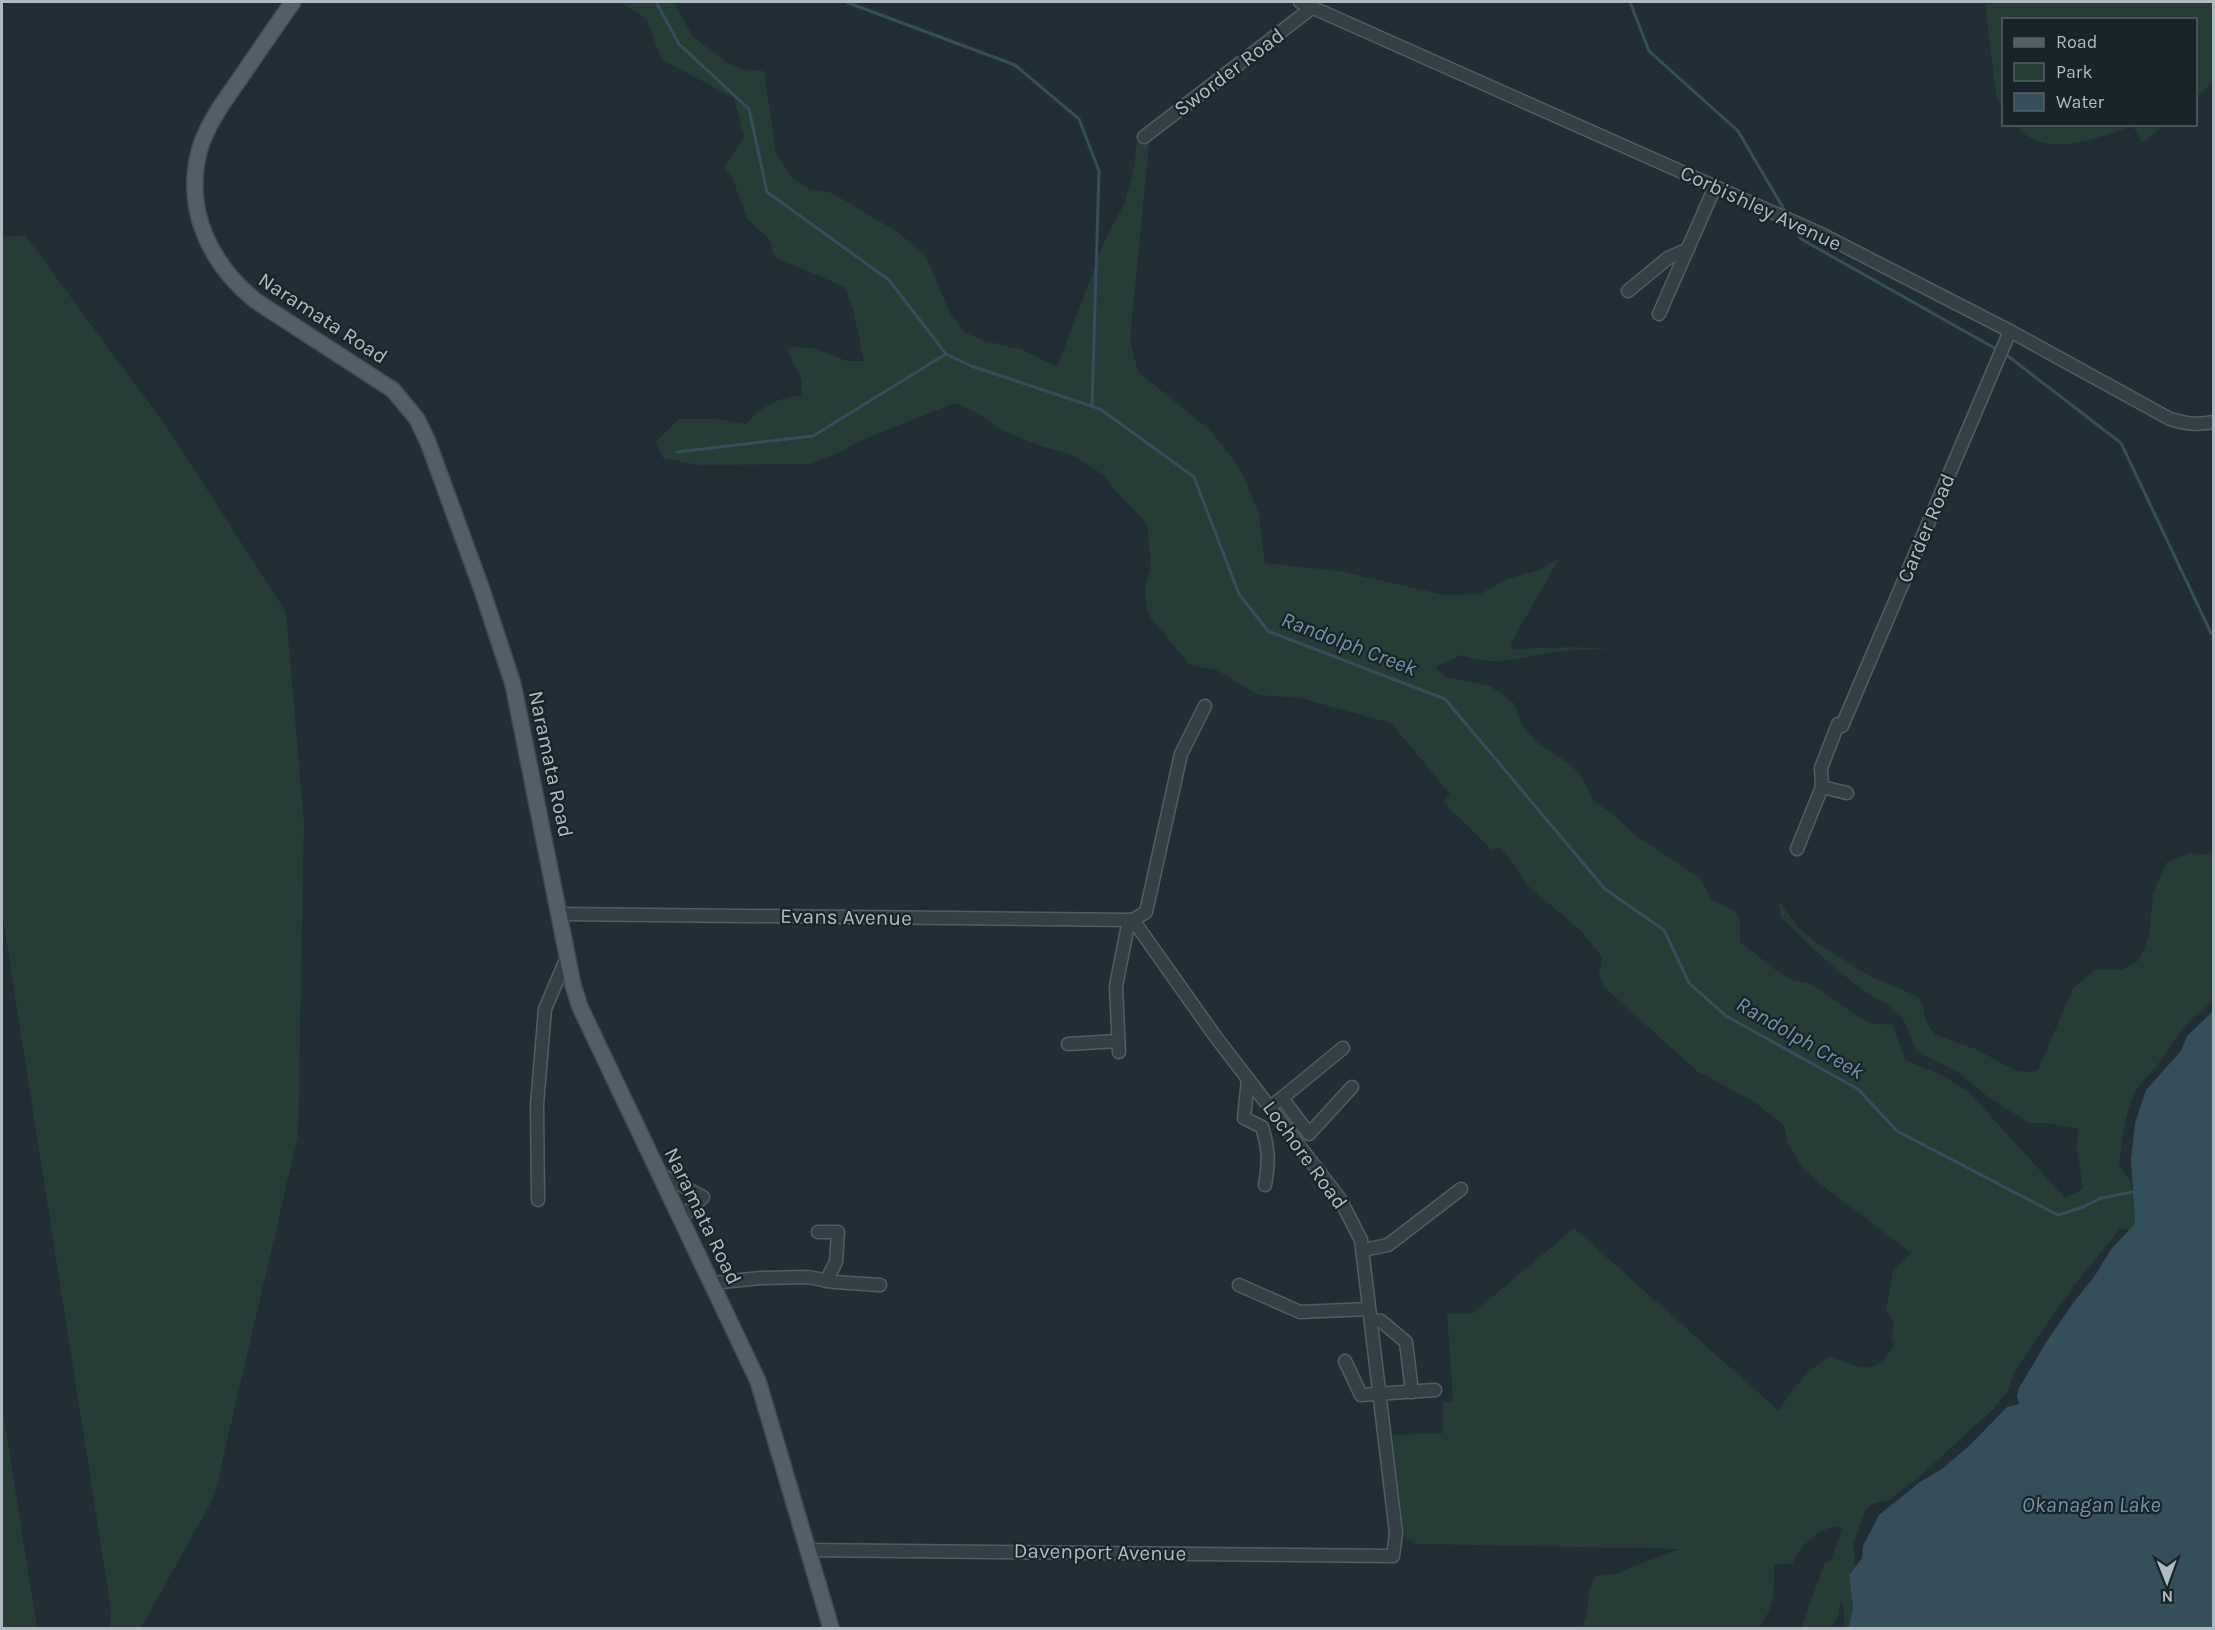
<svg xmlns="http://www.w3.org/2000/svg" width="2215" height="1630" viewBox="0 0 2215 1630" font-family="Karla,sans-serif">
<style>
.green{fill:#263c37}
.water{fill:#354e5c}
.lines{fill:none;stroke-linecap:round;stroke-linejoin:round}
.stream{stroke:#354e5c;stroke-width:3}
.minor-casing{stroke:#515d64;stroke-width:15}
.major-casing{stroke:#404b53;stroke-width:18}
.minor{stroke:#343f46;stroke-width:12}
.major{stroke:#525f66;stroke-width:15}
.labels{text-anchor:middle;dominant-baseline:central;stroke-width:4.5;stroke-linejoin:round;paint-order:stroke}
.street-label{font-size:21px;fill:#aebbc3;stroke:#19242a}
.water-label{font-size:22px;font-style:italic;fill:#7093a6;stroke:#19242a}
</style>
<rect width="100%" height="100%" fill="#212e35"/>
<g class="green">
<path d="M619,2H674L693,37L729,64L744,69L764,71L776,153L792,177L809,189L832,193L899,233L926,257L951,315L966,333L985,341L1023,350L1057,367L1105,240L1125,202L1135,164L1136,142L1149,143L1130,340L1138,372L1209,429L1233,459L1246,481L1259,515L1265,563L1339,571L1445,595L1480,594L1505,580L1542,569L1560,557L1511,643L1512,649L1572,647L1616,649C1594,649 1571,650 1549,653C1518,658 1492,667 1461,655L1435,667L1446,677L1490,686L1514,703L1521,722L1535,741L1568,763L1580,774L1593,800L1615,816L1635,835L1700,878L1711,899L1733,910L1740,917V942L1781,974L1794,981L1810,983L1868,1023L1893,1025L1905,1060L1942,1075L1969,1092L2065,1198L2083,1189L2077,1149L2078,1129L2046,1123H2029L1988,1097L1956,1071L1924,1055L1915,1048L1903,1018L1885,1003L1870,995L1851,981L1812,948L1781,917L1778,900L1798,927L1814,941L1869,976L1917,996L1922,1002L1927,1023L1936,1035L1978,1050L2016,1071L2031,1072L2038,1070L2073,988L2095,970H2123L2139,960L2149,936L2153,894L2166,863L2189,853L2213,855V1002C2183,1022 2179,1036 2158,1064C2151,1073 2141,1082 2135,1093C2124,1116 2122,1140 2119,1165L2131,1181L2135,1224L2130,1230L2120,1229L2073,1287L2014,1372L2008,1391L1994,1408L1918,1478L1889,1500L1874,1503L1865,1511L1853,1545L1855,1556L1854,1568L1849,1575L1853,1608L1849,1628H1845C1843,1618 1845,1610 1841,1600L1838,1616L1831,1628H1801L1825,1562H1830L1842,1529L1835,1526C1814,1532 1803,1544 1792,1564L1774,1565C1774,1592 1776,1608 1757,1628H1582C1591,1611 1584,1593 1596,1576L1620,1573L1631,1567L1680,1549L1415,1544L1404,1536L1392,1435L1443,1433V1402L1453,1401L1447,1314H1472L1574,1228L1779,1411C1791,1391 1809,1366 1831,1357C1861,1368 1877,1378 1894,1344L1891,1340C1894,1328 1897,1320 1886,1311L1893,1271L1911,1253L1819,1183L1801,1166L1788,1143L1784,1126L1756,1103L1697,1071L1604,987L1599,974L1602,957L1579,929L1527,885L1513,863L1499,847L1492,850L1443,802L1450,794L1391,723L1300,698L1259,695L1216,670L1190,665L1150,617L1146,605L1145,587L1151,567L1147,524L1110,485L1105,476L1073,455L1041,446L1003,431L977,413L955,403L862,440L832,456L809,464L698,465L663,458L655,442L679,419H717L746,424C764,405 775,399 801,395L802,380L787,351L792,347L813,348L847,361H864L853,309L845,287L777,258L773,253L769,239L747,219L732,177L724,168L744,136L734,98L661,59L647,19Z"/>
<path d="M1985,2H2213V82L2196,97V20H2004L2003,107L1996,96Z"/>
<path d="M2016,125H2164L2142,143L2133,126C2097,137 2044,162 2016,125Z"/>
<path d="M25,235L166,426L286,612L304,823L298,1136L214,1497L141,1628H110L111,1610L2,913V237Z"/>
<path d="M2,1405L37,1628H2Z"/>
</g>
<path class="water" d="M2213,1011V1628H1849L1853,1608L1849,1575L1862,1558L1863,1546L1879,1515L1920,1482L1942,1469L1970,1445L2007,1407L2019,1404L2017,1396L2019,1388L2047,1341L2073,1303L2094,1277L2112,1248L2135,1224L2131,1159L2135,1123L2146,1090L2181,1051L2187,1036Z"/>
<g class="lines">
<g class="stream">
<path d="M656,2L679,44L749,109L767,192L889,280L946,354L971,366L1100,409L1194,477L1239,594L1268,631L1445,699L1605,889L1664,930L1689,983L1726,1016L1858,1089L1897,1131L2058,1215L2083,1207L2101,1198L2132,1192"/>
<path d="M846,2L1015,65L1079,119L1099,171L1092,406"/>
<path d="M1630,2L1649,51L1738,131L1785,211"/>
<path d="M1798,233L1801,239L1998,350"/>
<path d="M2004,353L2121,443L2211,633L2214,634"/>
<path d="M677,452L813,436L946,354"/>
</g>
<defs>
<g id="minor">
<path d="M1300,2L1819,233L2010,331L2170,419C2186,424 2197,425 2214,422"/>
<path d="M1144,137L1313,7"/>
<path d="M1628,291L1668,258L1688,249"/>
<path d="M1659,314L1715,187"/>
<path d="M1838,724L1821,768L1822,787L1847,793"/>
<path d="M1842,726L2010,331"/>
<path d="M1797,849L1822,787"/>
<path d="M560,914L1133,920"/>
<path d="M1068,1044L1118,1041"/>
<path d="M1119,1052L1116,986L1129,920"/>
<path d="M1248,1079L1244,1118L1262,1127C1269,1150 1269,1162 1265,1185"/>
<path d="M1282,1098L1343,1048"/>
<path d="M1270,1107L1282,1098L1309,1134L1352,1087"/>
<path d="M660,1174L703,1197L681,1218"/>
<path d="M538,1200L537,1105L545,1009L568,955"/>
<path d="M818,1232H838L836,1262L826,1281"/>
<path d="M1363,1250L1388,1245L1461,1189"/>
<path d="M712,1283L760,1278L808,1277L834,1282L880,1285"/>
<path d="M1239,1285L1300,1312L1369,1309"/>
<path d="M1371,1320L1381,1321L1406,1342L1412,1392"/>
<path d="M1345,1361L1361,1395L1435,1390"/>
<path d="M807,1550L1393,1556L1396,1533L1361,1240L1340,1199L1215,1036L1133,920L1146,912L1181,754L1205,706"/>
</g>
<path id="major" d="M293,2C275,27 258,52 241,77C225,100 206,125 199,152C184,211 211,265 256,301L393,390L417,419L428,442L482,590L513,684L573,985L580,1007L758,1381L831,1628"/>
</defs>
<use href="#minor" class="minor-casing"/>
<use href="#major" class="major-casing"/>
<use href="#minor" class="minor"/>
<use href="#major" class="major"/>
</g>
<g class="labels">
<g class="street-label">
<text transform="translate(1229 72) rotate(-37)">Sworder Road</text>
<text transform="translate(1761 208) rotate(25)">Corbishley Avenue</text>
<text transform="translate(323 318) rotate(33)">Naramata Road</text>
<text transform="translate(1926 528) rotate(-67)">Carder Road</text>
<text transform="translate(551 764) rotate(78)">Naramata Road</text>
<text transform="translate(846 917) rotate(1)">Evans Avenue</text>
<text transform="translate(1305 1155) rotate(54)">Lochore Road</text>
<text transform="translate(703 1216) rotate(64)">Naramata Road</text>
<text transform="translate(1100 1552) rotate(1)">Davenport Avenue</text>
</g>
<g class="water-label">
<text transform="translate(1349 644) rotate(21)">Randolph Creek</text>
<text transform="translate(1800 1038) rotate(30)">Randolph Creek</text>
<text x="2091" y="1505">Okanagan Lake</text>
</g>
</g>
<rect width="2215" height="1630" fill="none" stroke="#aebbc3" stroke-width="6"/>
<rect x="2002" y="18" width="195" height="108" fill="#19242a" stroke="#556067" stroke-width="1.5"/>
<rect x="2014" y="38" width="30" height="9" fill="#525f66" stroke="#556067" stroke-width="1.5"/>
<text x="2056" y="48" font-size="18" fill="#aebbc3">Road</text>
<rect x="2014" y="63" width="30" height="18" fill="#263c37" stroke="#556067" stroke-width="1.5"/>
<text x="2056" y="78" font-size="18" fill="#aebbc3">Park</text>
<rect x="2014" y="93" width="30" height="18" fill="#354e5c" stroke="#556067" stroke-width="1.5"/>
<text x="2056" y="108" font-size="18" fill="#aebbc3">Water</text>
<g transform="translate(2167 1582) rotate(179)" stroke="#19242a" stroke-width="4.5" paint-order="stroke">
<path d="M0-4.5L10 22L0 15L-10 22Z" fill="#aebbc3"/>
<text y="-9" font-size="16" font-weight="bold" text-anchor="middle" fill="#aebbc3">N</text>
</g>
</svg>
